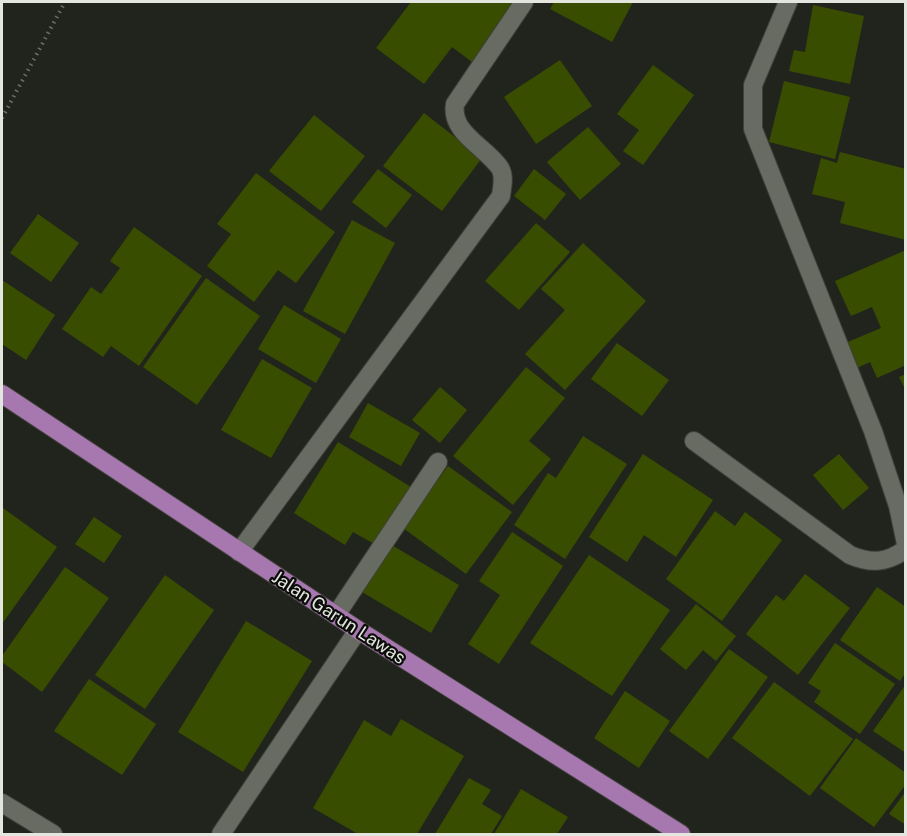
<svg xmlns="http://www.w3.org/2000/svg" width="907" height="836" viewBox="0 0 907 836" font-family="'Public Sans',sans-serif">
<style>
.building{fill:#394d01}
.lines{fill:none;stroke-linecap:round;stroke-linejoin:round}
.minor-casing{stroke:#3f413a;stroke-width:20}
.major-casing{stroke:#3f413a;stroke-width:20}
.path{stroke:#6c6f68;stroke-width:4;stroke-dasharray:1.5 4.5;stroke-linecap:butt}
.minor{stroke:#676b61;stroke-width:18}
.major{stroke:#a777af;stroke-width:18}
.labels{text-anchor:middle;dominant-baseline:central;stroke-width:4.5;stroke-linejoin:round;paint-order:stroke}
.street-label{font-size:18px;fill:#e3e5df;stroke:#0b0d09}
</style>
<rect width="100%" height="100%" fill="#21241c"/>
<g class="building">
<path d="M411,2H519L472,62L452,47L424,84L376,48Z"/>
<path d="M554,2H633L612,42L550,9Z"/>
<path d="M813,5L864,16L850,84L789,71L794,50L805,52Z"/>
<path d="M560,60L592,106L536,144L504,97Z"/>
<path d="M653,65L694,95L643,165L623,151L639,130L617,114Z"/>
<path d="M784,81L850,97L835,159L769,142Z"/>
<path d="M424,113L482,158L442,211L383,166Z"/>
<path d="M314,115L365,156L321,211L269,171Z"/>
<path d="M588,127L621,164L580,200L547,162Z"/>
<path d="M840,152L906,169V240L840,223L845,202L812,194L821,158L837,163Z"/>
<path d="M378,169L412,195L386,228L352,202Z"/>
<path d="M534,169L566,194L545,220L514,196Z"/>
<path d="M256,173L335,232L296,283L278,270L254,302L207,266L231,234L217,224Z"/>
<path d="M38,214L79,243L51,282L10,253Z"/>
<path d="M352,220L395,243L345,334L303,311Z"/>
<path d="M536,223L570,252L519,310L485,281Z"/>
<path d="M134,227L202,276L139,366L111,346L103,357L62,329L91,287L101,294L120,268L110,261Z"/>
<path d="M583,243L646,301L565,390L525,354L565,310L541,289Z"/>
<path d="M906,250V365L877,378L870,362L855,369L843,344L881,328L872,307L851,316L835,281Z"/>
<path d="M206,278L260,316L197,405L143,367Z"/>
<path d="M2,280L55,315L26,360L2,344Z"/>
<path d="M284,305L341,339L316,383L258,349Z"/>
<path d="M617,343L669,380L642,416L591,379Z"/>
<path d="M262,359L312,388L271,458L221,430Z"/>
<path d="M526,367L565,398L529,441L551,459L513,505L453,456Z"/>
<path d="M906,374V391L899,377Z"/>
<path d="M440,387L467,410L440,443L412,420Z"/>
<path d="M368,403L420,433L401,466L349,437Z"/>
<path d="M583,436L627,464L565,559L514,525L548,473L556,478Z"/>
<path d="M338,442L411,487L376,545L353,532L345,545L294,513Z"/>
<path d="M643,454L713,500L676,557L644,535L627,562L589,537Z"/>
<path d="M839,454L869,488L843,510L813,475Z"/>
<path d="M448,466L512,512L466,574L403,528Z"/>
<path d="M3,508L57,547L2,624V510Z"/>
<path d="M715,511L735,526L745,512L782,540L722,621L666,579Z"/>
<path d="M94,517L122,536L104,563L75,544Z"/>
<path d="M512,532L563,566L499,664L468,644L500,595L479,581Z"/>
<path d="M390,544L459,585L431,633L362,592Z"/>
<path d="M589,555L670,610L612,696L530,643Z"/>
<path d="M65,567L109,598L42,692L2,662V656Z"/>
<path d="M805,574L850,608L798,675L746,634L776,595L784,601Z"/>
<path d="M165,575L214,610L145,709L95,675Z"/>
<path d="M877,587L906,607V672L900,681L840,640Z"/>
<path d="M696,604L736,636L716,661L703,650L686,670L660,649Z"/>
<path d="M246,621L312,661L243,772L178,732Z"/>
<path d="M835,643L895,684L860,734L814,702L821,691L808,683Z"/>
<path d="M729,649L768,677L708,759L669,731Z"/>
<path d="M89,679L156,724L122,775L54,731Z"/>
<path d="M774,682L853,739L810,796L732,738Z"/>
<path d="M906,684V753L873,731Z"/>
<path d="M625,691L670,721L639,768L594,738Z"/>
<path d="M401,719L464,756L417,834H358L313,808L364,720L391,736Z"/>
<path d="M856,738L906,773V784L874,827L820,788Z"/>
<path d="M469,778L491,790L482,804L502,816L491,834H435Z"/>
<path d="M521,789L568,817L557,834H494Z"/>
<path d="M906,791V825L889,814Z"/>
</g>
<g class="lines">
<defs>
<g id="minor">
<path d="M788,2L753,85V129L873,431L898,506L906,544"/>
<path d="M694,441L850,555C871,564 887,563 906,549"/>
<path d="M239,552L501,196C502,187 505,176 500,168C486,147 450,133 455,104L524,2"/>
<path d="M336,615L438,462"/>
<path d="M2,803L53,834"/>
<path d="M221,834L358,630"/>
</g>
<path id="major" d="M2,394L358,630L681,834"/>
</defs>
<use href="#minor" class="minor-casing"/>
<use href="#major" class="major-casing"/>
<path class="path" d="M2,118L65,2"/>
<use href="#minor" class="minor"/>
<use href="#major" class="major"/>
</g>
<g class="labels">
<g class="street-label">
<text transform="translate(339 617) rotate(33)">Jalan Garun Lawas</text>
</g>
</g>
<rect width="907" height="836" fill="none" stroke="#e3e5df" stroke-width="6"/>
</svg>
